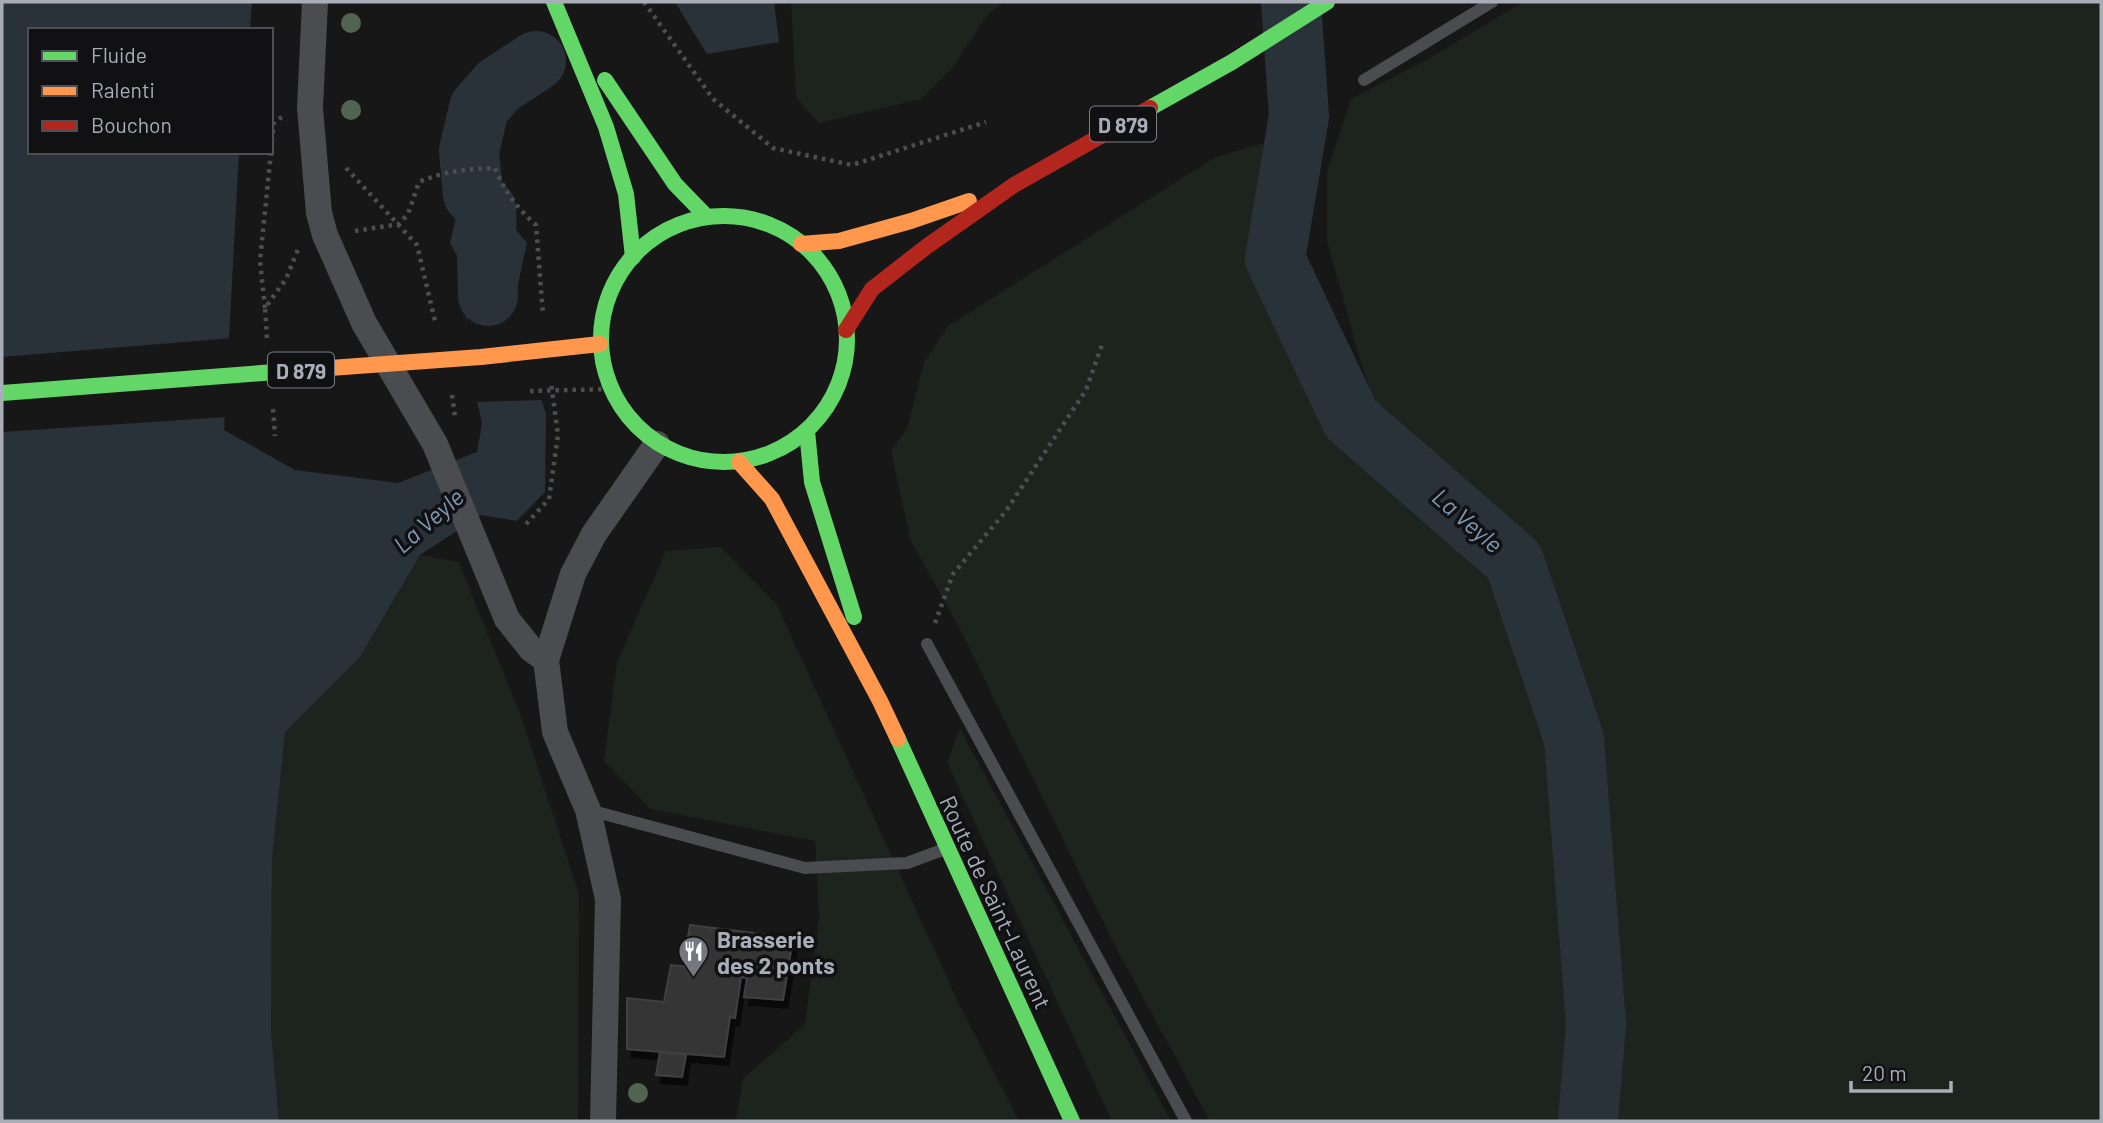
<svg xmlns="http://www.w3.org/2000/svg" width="2103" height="1123" viewBox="0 0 2103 1123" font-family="Barlow,sans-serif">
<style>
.green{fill:#1d241e}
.water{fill:#2a3239}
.pier{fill:#171717}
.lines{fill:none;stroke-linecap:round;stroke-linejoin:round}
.river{stroke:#2a3239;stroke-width:60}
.building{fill:#353536;stroke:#3f4043;stroke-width:2;filter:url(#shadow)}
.path{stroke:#4d4e52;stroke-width:4.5;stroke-dasharray:3.5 5;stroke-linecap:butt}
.lane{stroke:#4b4c50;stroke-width:12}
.street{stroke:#4b4c50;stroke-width:26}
.fast{stroke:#63d668;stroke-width:16}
.slow{stroke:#ff974d;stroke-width:16}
.jam{stroke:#b3261e;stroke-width:16}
.tree{fill:#506451}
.labels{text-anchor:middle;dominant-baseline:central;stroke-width:7;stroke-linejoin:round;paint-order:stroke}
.shield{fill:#111113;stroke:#7b7e86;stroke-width:2}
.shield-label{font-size:21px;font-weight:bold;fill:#a8adb8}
.street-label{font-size:23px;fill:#a8adb8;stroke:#111113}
.poi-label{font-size:23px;font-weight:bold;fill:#a8adb8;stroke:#111113;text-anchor:start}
.water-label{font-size:24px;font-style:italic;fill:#7f9bb3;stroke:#111113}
</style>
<defs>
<filter id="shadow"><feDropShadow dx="4.5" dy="8" stdDeviation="0" flood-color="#0009"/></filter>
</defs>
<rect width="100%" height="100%" fill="#171717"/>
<g class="green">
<path d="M791,2H1004L988,14L952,68L921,99L819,123L796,98Z"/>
<path d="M1523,2H2101V1121H1608L1618,983L1594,736L1531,545L1378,413L1362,366L1327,241V171L1351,99L1428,59Z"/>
<path d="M1263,143L1264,261L1340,427L1494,571L1554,742L1573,877L1562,1121H1210L1112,940L961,631L910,539L891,450L907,429L924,362L948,326L1214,158Z"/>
<path d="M721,547L777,605L960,1006L1019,1121H736L743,1079L805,1024L819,917L815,841L650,809L604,761L617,662L666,551Z"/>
<path d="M420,555L459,562L522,719L579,894L578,1121H279L271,1031L272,860L285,732L360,657Z"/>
<path d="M960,729L1171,1121H1112L947,762Z"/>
</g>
<g class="water">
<path d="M2,2H252L250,30H30V152H239L224,430L295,470L398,483L477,452L482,423L463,340L470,279L450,243L456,218L499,210L527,243L513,307L546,414L545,492L517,521L481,515L420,555L360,657L285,732L272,860L271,1031L279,1121H2Z"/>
<path d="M675,2H774L779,42L707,54Z"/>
</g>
<g class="pier">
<path d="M518,311L545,400L473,402L459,340L462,319Z"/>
<path d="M232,338L228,417L2,432V357Z"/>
</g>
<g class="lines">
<g class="river">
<path d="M1291,2L1299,116L1275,259L1351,419L1514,561L1574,739L1596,1024L1588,1121"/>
<path d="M488,296L486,209L473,194L469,151L479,108L498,86L536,61"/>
</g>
</g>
<g class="building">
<path d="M690,925L793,938L783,1000L744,997L747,978L741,977L735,1018L730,1017L724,1057L627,1049V998L664,1002L671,965L690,967L692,957L699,958L700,953L686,949Z"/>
<path d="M660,1052L686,1055L682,1077L656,1075Z"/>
</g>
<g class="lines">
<g class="path">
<path d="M644,2L713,99L773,148L852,165L986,122"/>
<path d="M271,150L274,122L282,117"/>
<path d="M346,168L417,245L436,325"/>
<path d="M355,231L399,224L408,214L419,182C443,171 469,169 495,168C504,191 517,208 536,225L543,315"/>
<path d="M265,308L260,261L271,152"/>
<path d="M267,338L265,308L286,279L299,247"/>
<path d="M530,391L611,389"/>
<path d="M452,395L455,417"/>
<path d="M273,409L275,436"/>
<path d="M526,524L549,499L558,435L551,383"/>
<path d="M935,623L953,574L1006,511L1086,390L1103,342"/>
</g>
<g class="lane">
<path d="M1364,80L1492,2"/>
<path d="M927,644L1186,1121"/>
<path d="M589,810L805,868L907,863L945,849"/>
</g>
<g class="street">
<path d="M315,2L310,108L319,213L325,235L364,323L435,444L507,619L531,649L546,660"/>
<path d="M603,1121L608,899L588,810L555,732L546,660L573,574L594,534L657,444"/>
</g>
<g class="fast">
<path d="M554,2L606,127L626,194L633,257"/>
<path d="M605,80L675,184L707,217"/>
<path d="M1150,108L1232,62L1327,2"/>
<circle cx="724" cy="339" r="123"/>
<path d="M2,393L275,372"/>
<path d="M807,431L812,482L854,617"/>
<path d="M898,739L1072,1121"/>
</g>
<g class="slow">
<path d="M801,244L839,241L911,221L969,201"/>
<path d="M275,372L481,357L600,344"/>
<path d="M739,462L772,499L880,701L898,739"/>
</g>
<path class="jam" d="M846,330L872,289L926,247L1014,185L1150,108"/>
</g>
<g class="tree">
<circle cx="351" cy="23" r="10"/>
<circle cx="351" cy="110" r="10"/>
<circle cx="638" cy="1093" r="10"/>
</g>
<defs>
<symbol id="restaurant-pin" viewBox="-11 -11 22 30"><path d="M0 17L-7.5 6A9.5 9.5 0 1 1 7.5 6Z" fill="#757880" stroke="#111113"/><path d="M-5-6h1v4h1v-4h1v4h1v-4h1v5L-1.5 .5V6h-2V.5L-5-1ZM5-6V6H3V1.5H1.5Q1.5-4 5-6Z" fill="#fff"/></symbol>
</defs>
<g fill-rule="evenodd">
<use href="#restaurant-pin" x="676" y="934" width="35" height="47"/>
</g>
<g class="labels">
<g class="shield">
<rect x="1090" y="106.5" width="66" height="35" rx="5"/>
<rect x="268" y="352.5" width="66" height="35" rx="5"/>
</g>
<g class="shield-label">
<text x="1123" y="124">D 879</text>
<text x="301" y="370">D 879</text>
</g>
<g class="street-label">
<text transform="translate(996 902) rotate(65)">Route de Saint-Laurent</text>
</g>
<g class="poi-label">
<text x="717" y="939">Brasserie<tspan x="717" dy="26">des 2 ponts</tspan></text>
</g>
<g class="water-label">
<text transform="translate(428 520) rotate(-41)">La Veyle</text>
<text transform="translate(1468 520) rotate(41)">La Veyle</text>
</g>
</g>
<rect width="2103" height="1123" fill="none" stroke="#a8adb8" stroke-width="7"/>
<rect x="28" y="28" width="245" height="126" fill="#111113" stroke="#4d4f55" stroke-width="2"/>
<rect x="42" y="51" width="35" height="10" fill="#63d668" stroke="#4d4f55" stroke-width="2"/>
<text x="91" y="63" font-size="21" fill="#a8adb8">Fluide</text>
<rect x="42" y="86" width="35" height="10" fill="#ff974d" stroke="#4d4f55" stroke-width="2"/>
<text x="91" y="98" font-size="21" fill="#a8adb8">Ralenti</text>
<rect x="42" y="121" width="35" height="10" fill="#b3261e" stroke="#4d4f55" stroke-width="2"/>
<text x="91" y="133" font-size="21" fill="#a8adb8">Bouchon</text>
<path d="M1851 1081v10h100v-10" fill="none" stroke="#a8adb8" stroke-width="3.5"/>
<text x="1862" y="1081" font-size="21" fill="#a8adb8" stroke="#111113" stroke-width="5" paint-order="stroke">20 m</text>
</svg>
